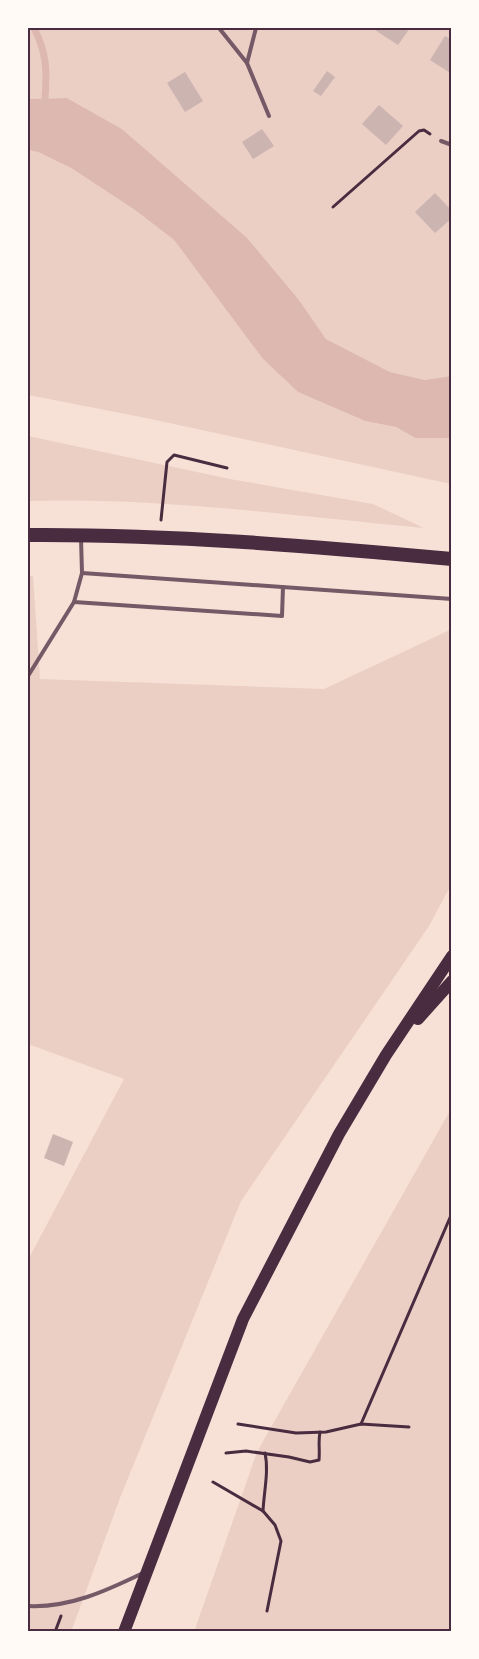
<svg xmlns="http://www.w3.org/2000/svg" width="479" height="1659" viewBox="0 0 479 1659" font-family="Montserrat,sans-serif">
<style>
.green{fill:#ebcfc5}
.water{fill:#dcb8b0}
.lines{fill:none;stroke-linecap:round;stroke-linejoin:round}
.stream{stroke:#dcb8b0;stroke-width:7}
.building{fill:#ccb4b1}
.path{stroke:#4a2c40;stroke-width:3}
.service{stroke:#755966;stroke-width:4}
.primary{stroke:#4a2c40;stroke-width:12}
.trunk{stroke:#4a2c40;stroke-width:14}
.neatline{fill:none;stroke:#4a2c40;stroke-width:2}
</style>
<rect width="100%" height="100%" fill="#f7e1d7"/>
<g class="green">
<path d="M28,28H451V376L425,380L390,372L326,339L299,300L171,173L122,129L67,98L28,99Z"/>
<path d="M28,150L38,152L71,168L135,210L174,240L263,359L298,392L365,421L396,427L415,438H451V484L146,418L28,395Z"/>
<path d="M28,436L230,479L373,504L424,528C293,516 160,497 28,501Z"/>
<path d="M28,576H33L40,679L324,689L452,629L451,885L429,926L241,1201L120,1498L71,1632L28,1631V1260L124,1079L28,1044Z"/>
<path d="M451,1109V1631L194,1632L257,1452Z"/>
</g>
<path class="water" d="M67,98L122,129L247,238L299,300L326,339L390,372L425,380L451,376V438H415L396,427L365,421L298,392L263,359L174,240L135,210L71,168L38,152L28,150V99Z"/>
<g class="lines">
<path class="stream" d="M34,28C47,53 47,71 45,99"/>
</g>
<g class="building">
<path d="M372,28H410L398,45Z"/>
<path d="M445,36L452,40V74L430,60Z"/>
<path d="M327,71L335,77L321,96L313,91Z"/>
<path d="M185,72L203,101L185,112L167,83Z"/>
<path d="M379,105L403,126L386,145L362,124Z"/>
<path d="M262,129L274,146L253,159L242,142Z"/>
<path d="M435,193L452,211V218L435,233L415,212Z"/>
<path d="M53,1134L73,1142L64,1166L44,1158Z"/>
</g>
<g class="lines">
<g class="path">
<path d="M333,207L419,131L424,130L430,134"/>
<path d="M161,520L167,462L174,455L227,468"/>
<path d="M238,1424L296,1433L326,1432L361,1424L409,1427"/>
<path d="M361,1424L452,1213"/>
<path d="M226,1453L246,1451L289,1457L310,1462L319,1460C320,1449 318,1442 320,1432"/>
<path d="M213,1482L263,1511L275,1525L281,1541L267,1611"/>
<path d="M263,1511C264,1491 269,1471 265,1453"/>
<path d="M55,1632L61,1616"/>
</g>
<g class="service">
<path d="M219,28L247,63L269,116"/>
<path d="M247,63L256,28"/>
<path d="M441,141L452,145"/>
<path d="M82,573L452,599"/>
<path d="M74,602L282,616L283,587"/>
<path d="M28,676L74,602L82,573L81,538"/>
<path d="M28,1606C69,1608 106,1591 143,1573"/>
</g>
<g class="primary">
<path d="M418,1019L452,981"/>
<path d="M124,1632L243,1319L339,1134L386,1055L452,956"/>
</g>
<path class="trunk" d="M28,535C169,534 311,546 452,559"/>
</g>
<rect width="479" height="1659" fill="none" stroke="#fffaf5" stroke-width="58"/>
<rect x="29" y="29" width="421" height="1601" class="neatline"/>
</svg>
